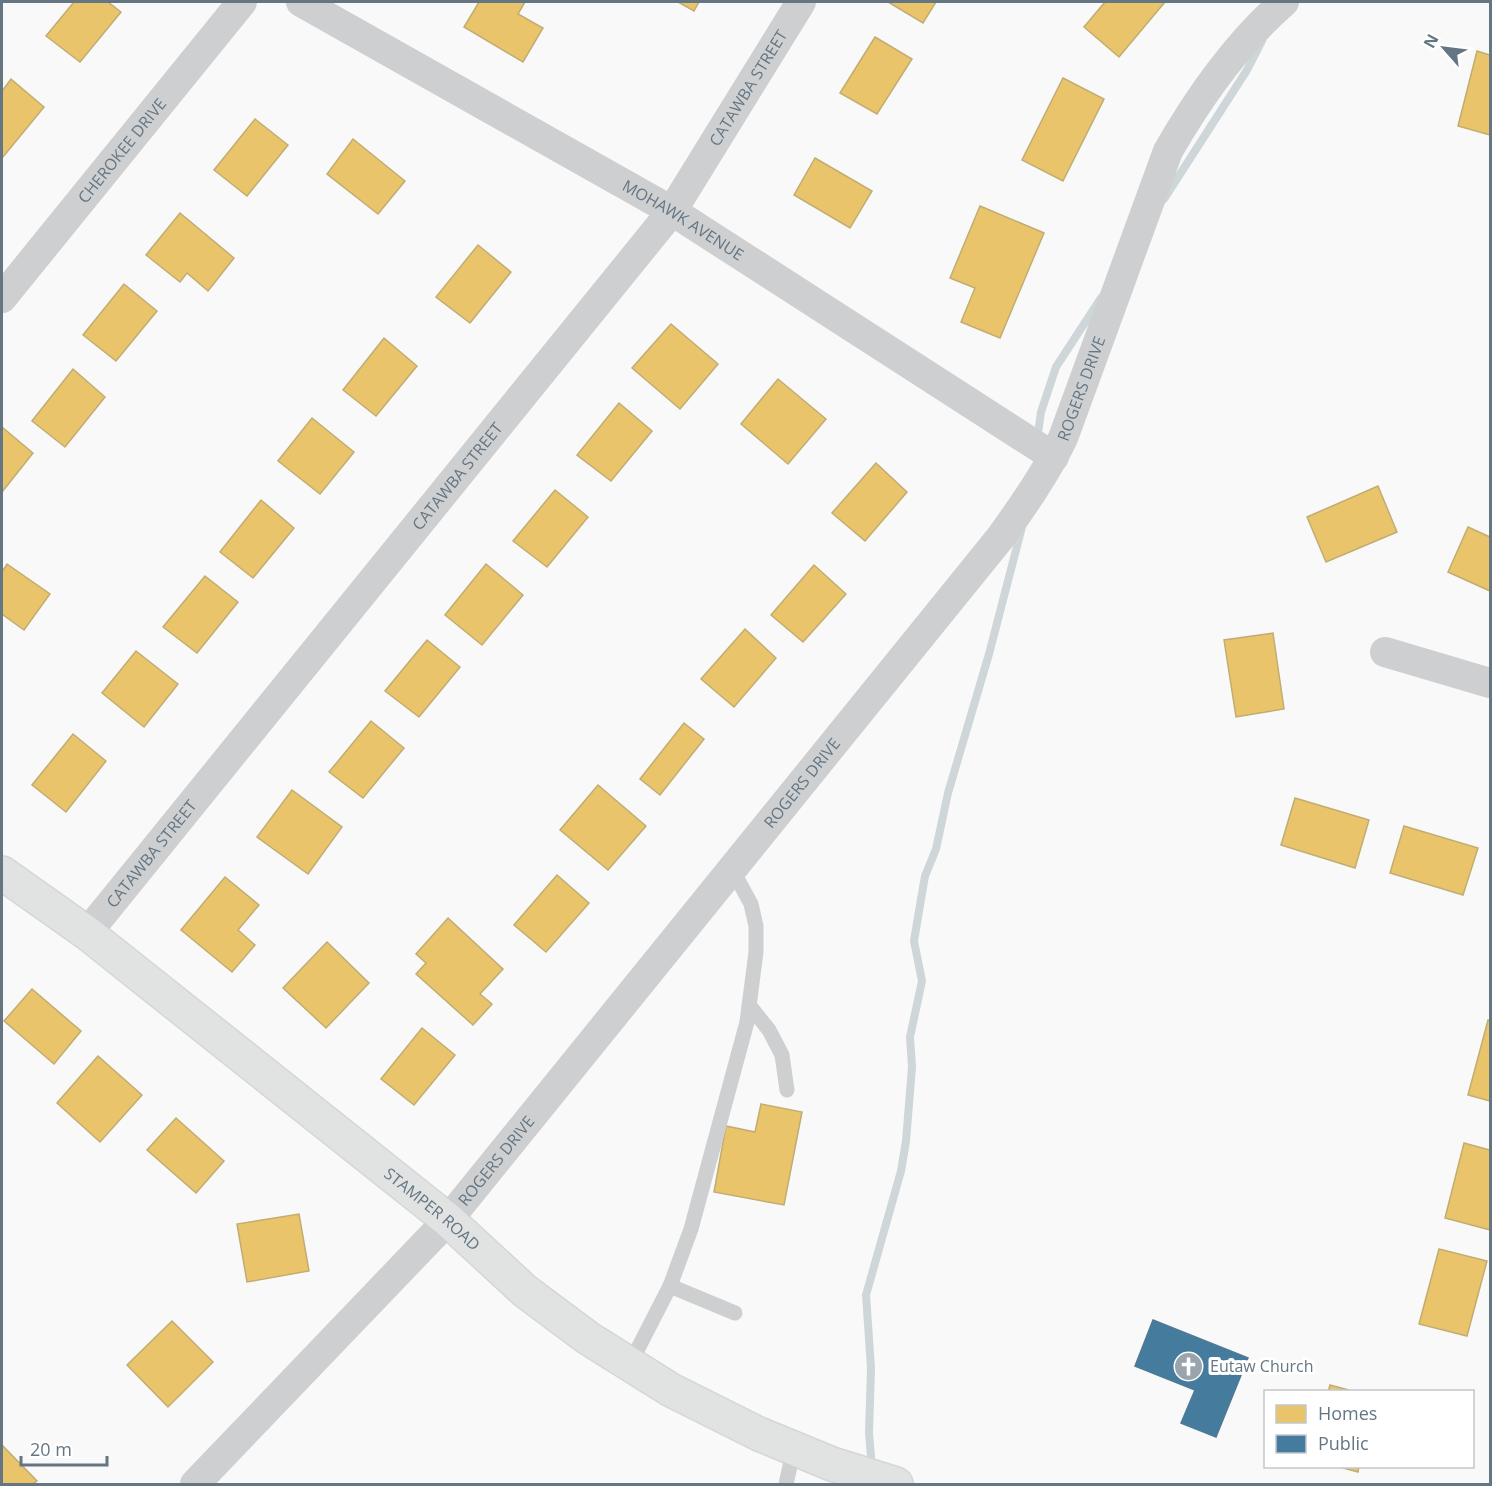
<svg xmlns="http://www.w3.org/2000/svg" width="1492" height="1486" viewBox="0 0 1492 1486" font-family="'Open Sans',sans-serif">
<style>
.homes{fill:#e9c46a;stroke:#c1ad72;stroke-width:1.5}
.public{fill:#457b9d;stroke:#4f7a95;stroke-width:1.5}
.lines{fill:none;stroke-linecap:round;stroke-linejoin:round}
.stream{stroke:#ced6d9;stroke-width:8}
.secondary-casing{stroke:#d5d6d7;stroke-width:36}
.lane{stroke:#cecfd0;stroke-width:15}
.street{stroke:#cecfd0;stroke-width:30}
.secondary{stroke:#e1e2e2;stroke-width:33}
.labels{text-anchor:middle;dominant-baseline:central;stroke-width:6;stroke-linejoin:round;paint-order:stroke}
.street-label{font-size:16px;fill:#657683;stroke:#fff}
.poi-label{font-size:16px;fill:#657683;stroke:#fff;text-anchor:start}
</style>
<rect width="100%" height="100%" fill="#f9f9f9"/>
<g class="homes">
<path d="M74,2H108L121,12L80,62L46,36Z"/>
<path d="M479,2H525L518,14L543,28L523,62L464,27Z"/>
<path d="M678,2H699L694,11Z"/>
<path d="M888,2H936L923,23Z"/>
<path d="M1105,2H1165L1119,57L1084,27Z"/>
<path d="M875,37L912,59L877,114L840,93Z"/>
<path d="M1477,51L1490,55V135L1458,126Z"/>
<path d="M1063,78L1104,99L1063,181L1022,160Z"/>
<path d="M11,79L44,107L3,157L2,156V91Z"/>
<path d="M255,119L288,145L247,196L214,170Z"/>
<path d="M353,139L405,181L378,214L327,174Z"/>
<path d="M815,158L872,191L850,228L794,195Z"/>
<path d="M980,206L1044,233L1000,338L961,322L975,288L950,278Z"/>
<path d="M180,213L234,258L208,291L187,273L180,282L146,255Z"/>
<path d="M478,245L511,272L470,323L436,297Z"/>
<path d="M124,284L157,311L116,361L83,335Z"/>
<path d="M671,324L718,364L680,409L632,368Z"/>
<path d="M384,338L417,366L376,416L343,390Z"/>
<path d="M73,369L105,397L65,447L32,421Z"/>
<path d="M778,379L826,419L788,464L741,424Z"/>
<path d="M619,403L652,431L611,481L577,455Z"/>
<path d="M312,418L354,452L320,494L278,461Z"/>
<path d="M2,427L33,453L2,492Z"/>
<path d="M876,463L907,492L865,541L832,513Z"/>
<path d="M1378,486L1397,532L1326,562L1307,517Z"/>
<path d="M555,490L588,517L547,567L513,541Z"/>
<path d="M261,500L294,528L253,578L220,552Z"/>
<path d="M1468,527L1490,537V591L1448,572Z"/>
<path d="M7,564L50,594L24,630L2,614V572Z"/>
<path d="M486,564L523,595L482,645L445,615Z"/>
<path d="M814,565L846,594L803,642L771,615Z"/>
<path d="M205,576L238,602L197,653L163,627Z"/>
<path d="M745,629L776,658L734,707L701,679Z"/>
<path d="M1273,633L1284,709L1236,717L1224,640Z"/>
<path d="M427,640L460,667L419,717L385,691Z"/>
<path d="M136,651L178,684L144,727L102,693Z"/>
<path d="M371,721L404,748L363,798L329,772Z"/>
<path d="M684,723L704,739L660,795L640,779Z"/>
<path d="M73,734L106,761L66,812L32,785Z"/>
<path d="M598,785L646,826L608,870L560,830Z"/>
<path d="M292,790L342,827L308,874L257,837Z"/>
<path d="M1295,798L1369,820L1355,868L1281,845Z"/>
<path d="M1404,826L1478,848L1463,895L1390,873Z"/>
<path d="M557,875L589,903L546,952L514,925Z"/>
<path d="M225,877L259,905L238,930L255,945L232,972L181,930Z"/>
<path d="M448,918L503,969L480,994L492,1004L473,1025L416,974L426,963L416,954Z"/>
<path d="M327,942L369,983L326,1028L283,988Z"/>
<path d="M32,989L81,1031L54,1064L4,1021Z"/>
<path d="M1488,1020L1490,1021V1101L1468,1095Z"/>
<path d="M422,1028L455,1055L414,1105L381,1079Z"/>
<path d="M98,1056L142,1095L100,1142L57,1103Z"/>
<path d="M761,1104L802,1112L784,1205L714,1192L726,1126L755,1132Z"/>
<path d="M176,1118L224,1161L196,1193L147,1150Z"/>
<path d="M1464,1143L1490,1150V1230L1445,1218Z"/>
<path d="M299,1214L309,1271L247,1282L237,1224Z"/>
<path d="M1439,1249L1487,1261L1467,1336L1419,1324Z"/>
<path d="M172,1321L213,1362L168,1407L127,1365Z"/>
<path d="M1330,1385L1356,1392H1328Z"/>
<path d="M2,1445L37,1481L33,1484H2Z"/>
<path d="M1336,1466H1359L1358,1472Z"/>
</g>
<path class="public" d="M1153,1320L1248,1358L1216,1437L1181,1423L1195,1390L1135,1366Z"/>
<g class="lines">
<g class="stream">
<path d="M1164,199L1247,70L1262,41"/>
<path d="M1037,440L1041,412L1056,367L1101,298"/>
<path d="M872,1469L869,1433L871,1368L866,1295L901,1171L906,1141L912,1067L910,1037L922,981L914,941L919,911L925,876L936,849L948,793L989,654L1022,527"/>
</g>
<defs>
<g id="secondary">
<path id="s5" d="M2,873L87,933L448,1220L525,1291L588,1338L671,1390L759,1434L832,1464L896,1484"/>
</g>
</defs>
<use href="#secondary" class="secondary-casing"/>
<g class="lane">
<path d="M749,1005L769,1030L782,1055L787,1090"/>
<path d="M670,1286L735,1313"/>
<path d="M630,1364L670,1286L691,1229L747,1022L756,952V926L751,904L732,869"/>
<path d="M786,1484L794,1448"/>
</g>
<g class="street">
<path id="s1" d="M301,2L672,211L1054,457"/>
<path id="s2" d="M2,298L242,2"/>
<path d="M1385,652L1490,683"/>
<path id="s3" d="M87,933L672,211L801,2"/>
<path id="s4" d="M195,1484L448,1220L1000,538C1023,506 1046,473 1063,438L1168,151C1199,97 1237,43 1284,2"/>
</g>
<use href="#secondary" class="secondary"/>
</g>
<defs>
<symbol id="church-disc" viewBox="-11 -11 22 22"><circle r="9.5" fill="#99a4ac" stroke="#fff"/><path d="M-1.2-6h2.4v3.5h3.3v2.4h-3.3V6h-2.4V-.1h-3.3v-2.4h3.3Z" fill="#fff"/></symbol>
</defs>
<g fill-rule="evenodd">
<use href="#church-disc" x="1172" y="1350" width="33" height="33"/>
</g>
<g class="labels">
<g class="street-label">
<text stroke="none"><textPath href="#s3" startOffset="1074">CATAWBA STREET</textPath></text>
<text stroke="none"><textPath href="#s2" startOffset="190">CHEROKEE DRIVE</textPath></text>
<text stroke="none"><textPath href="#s1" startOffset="440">MOHAWK AVENUE</textPath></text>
<text stroke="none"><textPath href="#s4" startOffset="1414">ROGERS DRIVE</textPath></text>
<text stroke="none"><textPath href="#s3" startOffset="588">CATAWBA STREET</textPath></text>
<text stroke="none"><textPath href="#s4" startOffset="928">ROGERS DRIVE</textPath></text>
<text stroke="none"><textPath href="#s3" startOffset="102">CATAWBA STREET</textPath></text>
<text stroke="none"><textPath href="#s4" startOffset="442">ROGERS DRIVE</textPath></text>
<text stroke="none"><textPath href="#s5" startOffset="546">STAMPER ROAD</textPath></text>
</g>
<g class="poi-label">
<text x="1210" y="1366">Eutaw Church</text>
</g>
</g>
<rect width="1492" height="1486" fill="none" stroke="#657683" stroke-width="6"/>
<rect x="1264" y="1390" width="210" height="78" fill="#ffffff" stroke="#c1c8cd" stroke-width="1.5"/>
<rect x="1276" y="1405" width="30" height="18" fill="#e9c46a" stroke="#c1c8cd" stroke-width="1.5"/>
<text x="1318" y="1420" font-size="18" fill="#657683">Homes</text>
<rect x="1276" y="1435" width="30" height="18" fill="#457b9d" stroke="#c1c8cd" stroke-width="1.5"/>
<text x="1318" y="1450" font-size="18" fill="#657683">Public</text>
<g transform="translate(1444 48) rotate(298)" stroke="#ffffff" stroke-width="4.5" paint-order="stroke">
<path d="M0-4.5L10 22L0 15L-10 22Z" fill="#657683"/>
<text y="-9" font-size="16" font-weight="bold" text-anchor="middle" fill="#657683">N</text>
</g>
<path d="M21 1456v9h86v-9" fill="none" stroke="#657683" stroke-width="3"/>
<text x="30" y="1456" font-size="18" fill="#657683" stroke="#ffffff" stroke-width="4.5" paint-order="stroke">20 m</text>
</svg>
